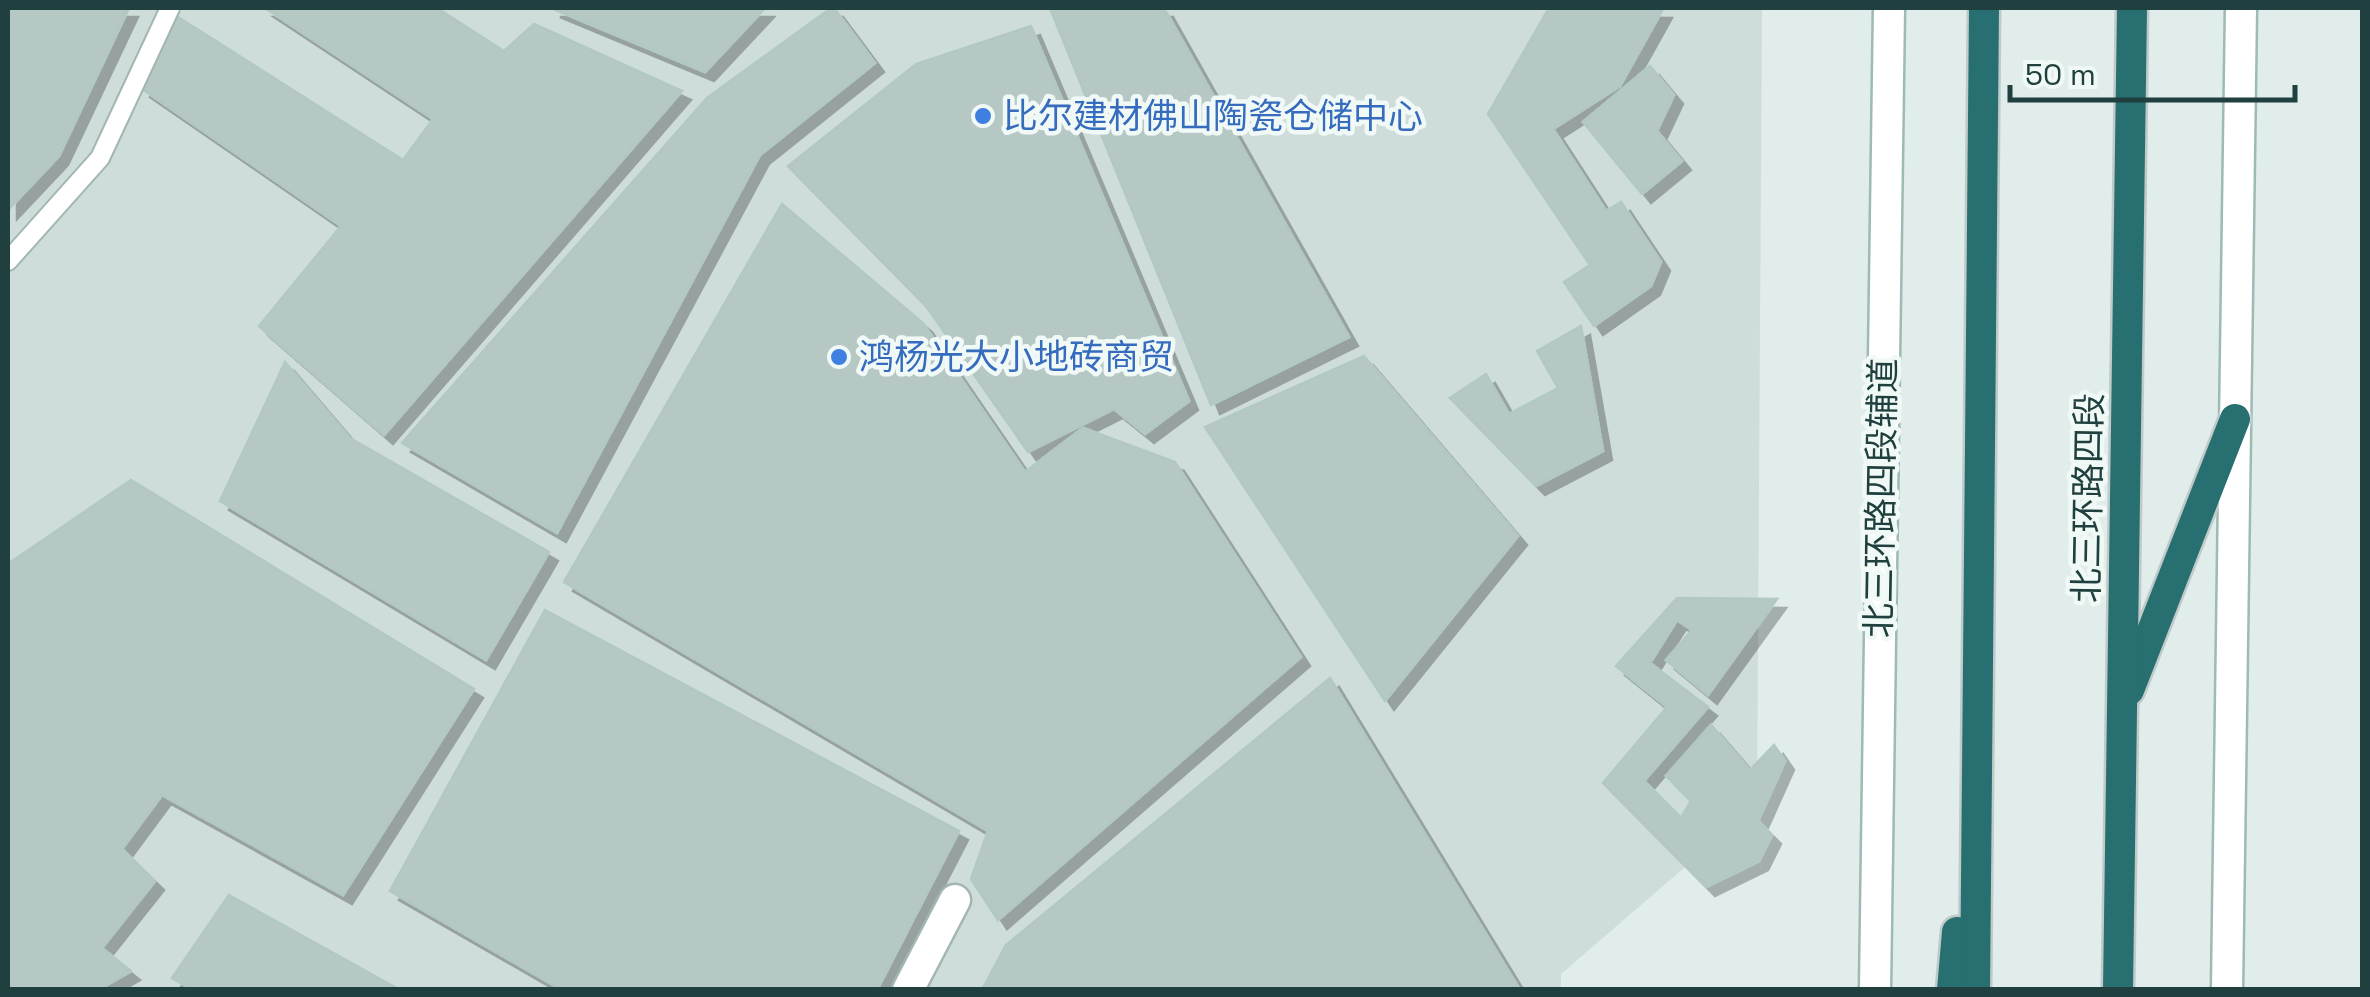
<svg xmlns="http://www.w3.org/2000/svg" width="2370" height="997" viewBox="0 0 2370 997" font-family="'Space Grotesk','Noto Sans SC',sans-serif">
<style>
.built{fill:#ceddda}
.building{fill:#b5c8c4;stroke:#b2c8c3;stroke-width:2.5;filter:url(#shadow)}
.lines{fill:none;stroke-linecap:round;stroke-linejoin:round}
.lane-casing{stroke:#a2b6b3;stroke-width:22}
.street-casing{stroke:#a2b6b3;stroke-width:35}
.secondary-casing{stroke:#9dbab6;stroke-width:35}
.highway-casing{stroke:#c0cac9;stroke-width:35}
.lane{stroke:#fff;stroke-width:18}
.street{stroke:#fff;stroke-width:30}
.secondary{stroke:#fff;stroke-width:30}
.highway{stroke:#276f70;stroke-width:30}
.shop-dot{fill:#3f7fe0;stroke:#f1f9f7;stroke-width:4}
.labels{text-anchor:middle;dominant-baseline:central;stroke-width:9;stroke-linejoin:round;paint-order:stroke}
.shop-label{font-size:35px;fill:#366cbe;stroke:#f1f9f7;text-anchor:start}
.street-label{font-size:35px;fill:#1f403e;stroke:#f1f9f7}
</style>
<defs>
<filter id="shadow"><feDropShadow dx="9" dy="9" stdDeviation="0" flood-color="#0004"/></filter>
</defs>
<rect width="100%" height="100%" fill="#e0edea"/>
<path class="built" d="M8,8H1762L1757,805L1561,974V989H8Z"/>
<g class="building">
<path d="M8,8H129L59,156L8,210Z"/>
<path d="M265,8H437L504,51L534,24L682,91L384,435L259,326L341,226L141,88L178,17L403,160L433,119Z"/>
<path d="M551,8H765L705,72Z"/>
<path d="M831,8H834L875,63L760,155L557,533L402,443L707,98Z"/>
<path d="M1050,8H1164L1349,337L1211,405Z"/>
<path d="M1549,8L1663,9L1620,86L1553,129L1606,211L1621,202L1661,262L1651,286L1594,326L1564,282L1590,265L1488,114Z"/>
<path d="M1031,26L1189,401L1145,434L1114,409L1028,452L926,306L788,166L916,64Z"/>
<path d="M1650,66L1674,95L1657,131L1682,161L1642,194L1583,122Z"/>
<path d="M782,204L923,323L1025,472L1083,428L1175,462L1301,657L998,920L971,879L988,831L564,582Z"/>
<path d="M1581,326L1603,451L1536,486L1450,398L1486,374L1509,414L1558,388L1537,351Z"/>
<path d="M1364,356L1518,536L1385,701L1205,427Z"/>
<path d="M285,362L350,438L549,552L486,660L220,501Z"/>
<path d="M131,480L474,689L343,895L162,795L122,849L155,881L102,948L131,971L98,990H8V564Z"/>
<path d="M1677,598L1777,599L1708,695L1666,660L1692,630L1677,620L1650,663L1708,707L1644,781L1681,818L1691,801L1666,776L1711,725L1750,770L1774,745L1785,761L1758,821L1772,835L1759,861L1706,887L1603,783L1667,707L1616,666Z"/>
<path d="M545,610L959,831L877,990H562L390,891Z"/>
<path d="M1330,678L1520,990H982L1006,945Z"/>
<path d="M229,895L400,990H193L172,978Z"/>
</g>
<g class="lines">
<defs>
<path id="lane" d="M8,261L100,158L170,8"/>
<path id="street" d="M908,990L955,900"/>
<g id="secondary">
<path d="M1875,990L1889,8"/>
<path d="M2227,990L2241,8"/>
</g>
<g id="highway">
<path d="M2129,690L2235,419"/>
<path d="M1952,990L1957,932"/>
<path d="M1975,990L1984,8"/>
<path d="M2118,990L2132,8"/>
</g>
</defs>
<use href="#lane" class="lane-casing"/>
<use href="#street" class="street-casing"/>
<use href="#secondary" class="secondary-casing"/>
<use href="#highway" class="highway-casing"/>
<use href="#lane" class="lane"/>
<use href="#street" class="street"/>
<use href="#secondary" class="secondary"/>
<use href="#highway" class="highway"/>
</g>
<g class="shop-dot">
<circle cx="983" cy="116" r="10"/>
<circle cx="839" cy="357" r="10"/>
</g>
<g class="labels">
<g class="shop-label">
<text x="1003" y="116">比尔建材佛山陶瓷仓储中心</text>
<text x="859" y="357">鸿杨光大小地砖商贸</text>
</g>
<g class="street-label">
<text transform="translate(1881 498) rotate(-89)">北三环路四段辅道</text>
<text transform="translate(2088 498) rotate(-89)">北三环路四段</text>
</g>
</g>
<rect width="2370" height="997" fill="none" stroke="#1f403e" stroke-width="20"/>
<path d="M2010 85v15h285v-15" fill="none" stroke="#1f403e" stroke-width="5"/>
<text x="2025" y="85" font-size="30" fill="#1f403e" stroke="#f1f9f7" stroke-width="8" paint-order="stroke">50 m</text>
</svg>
